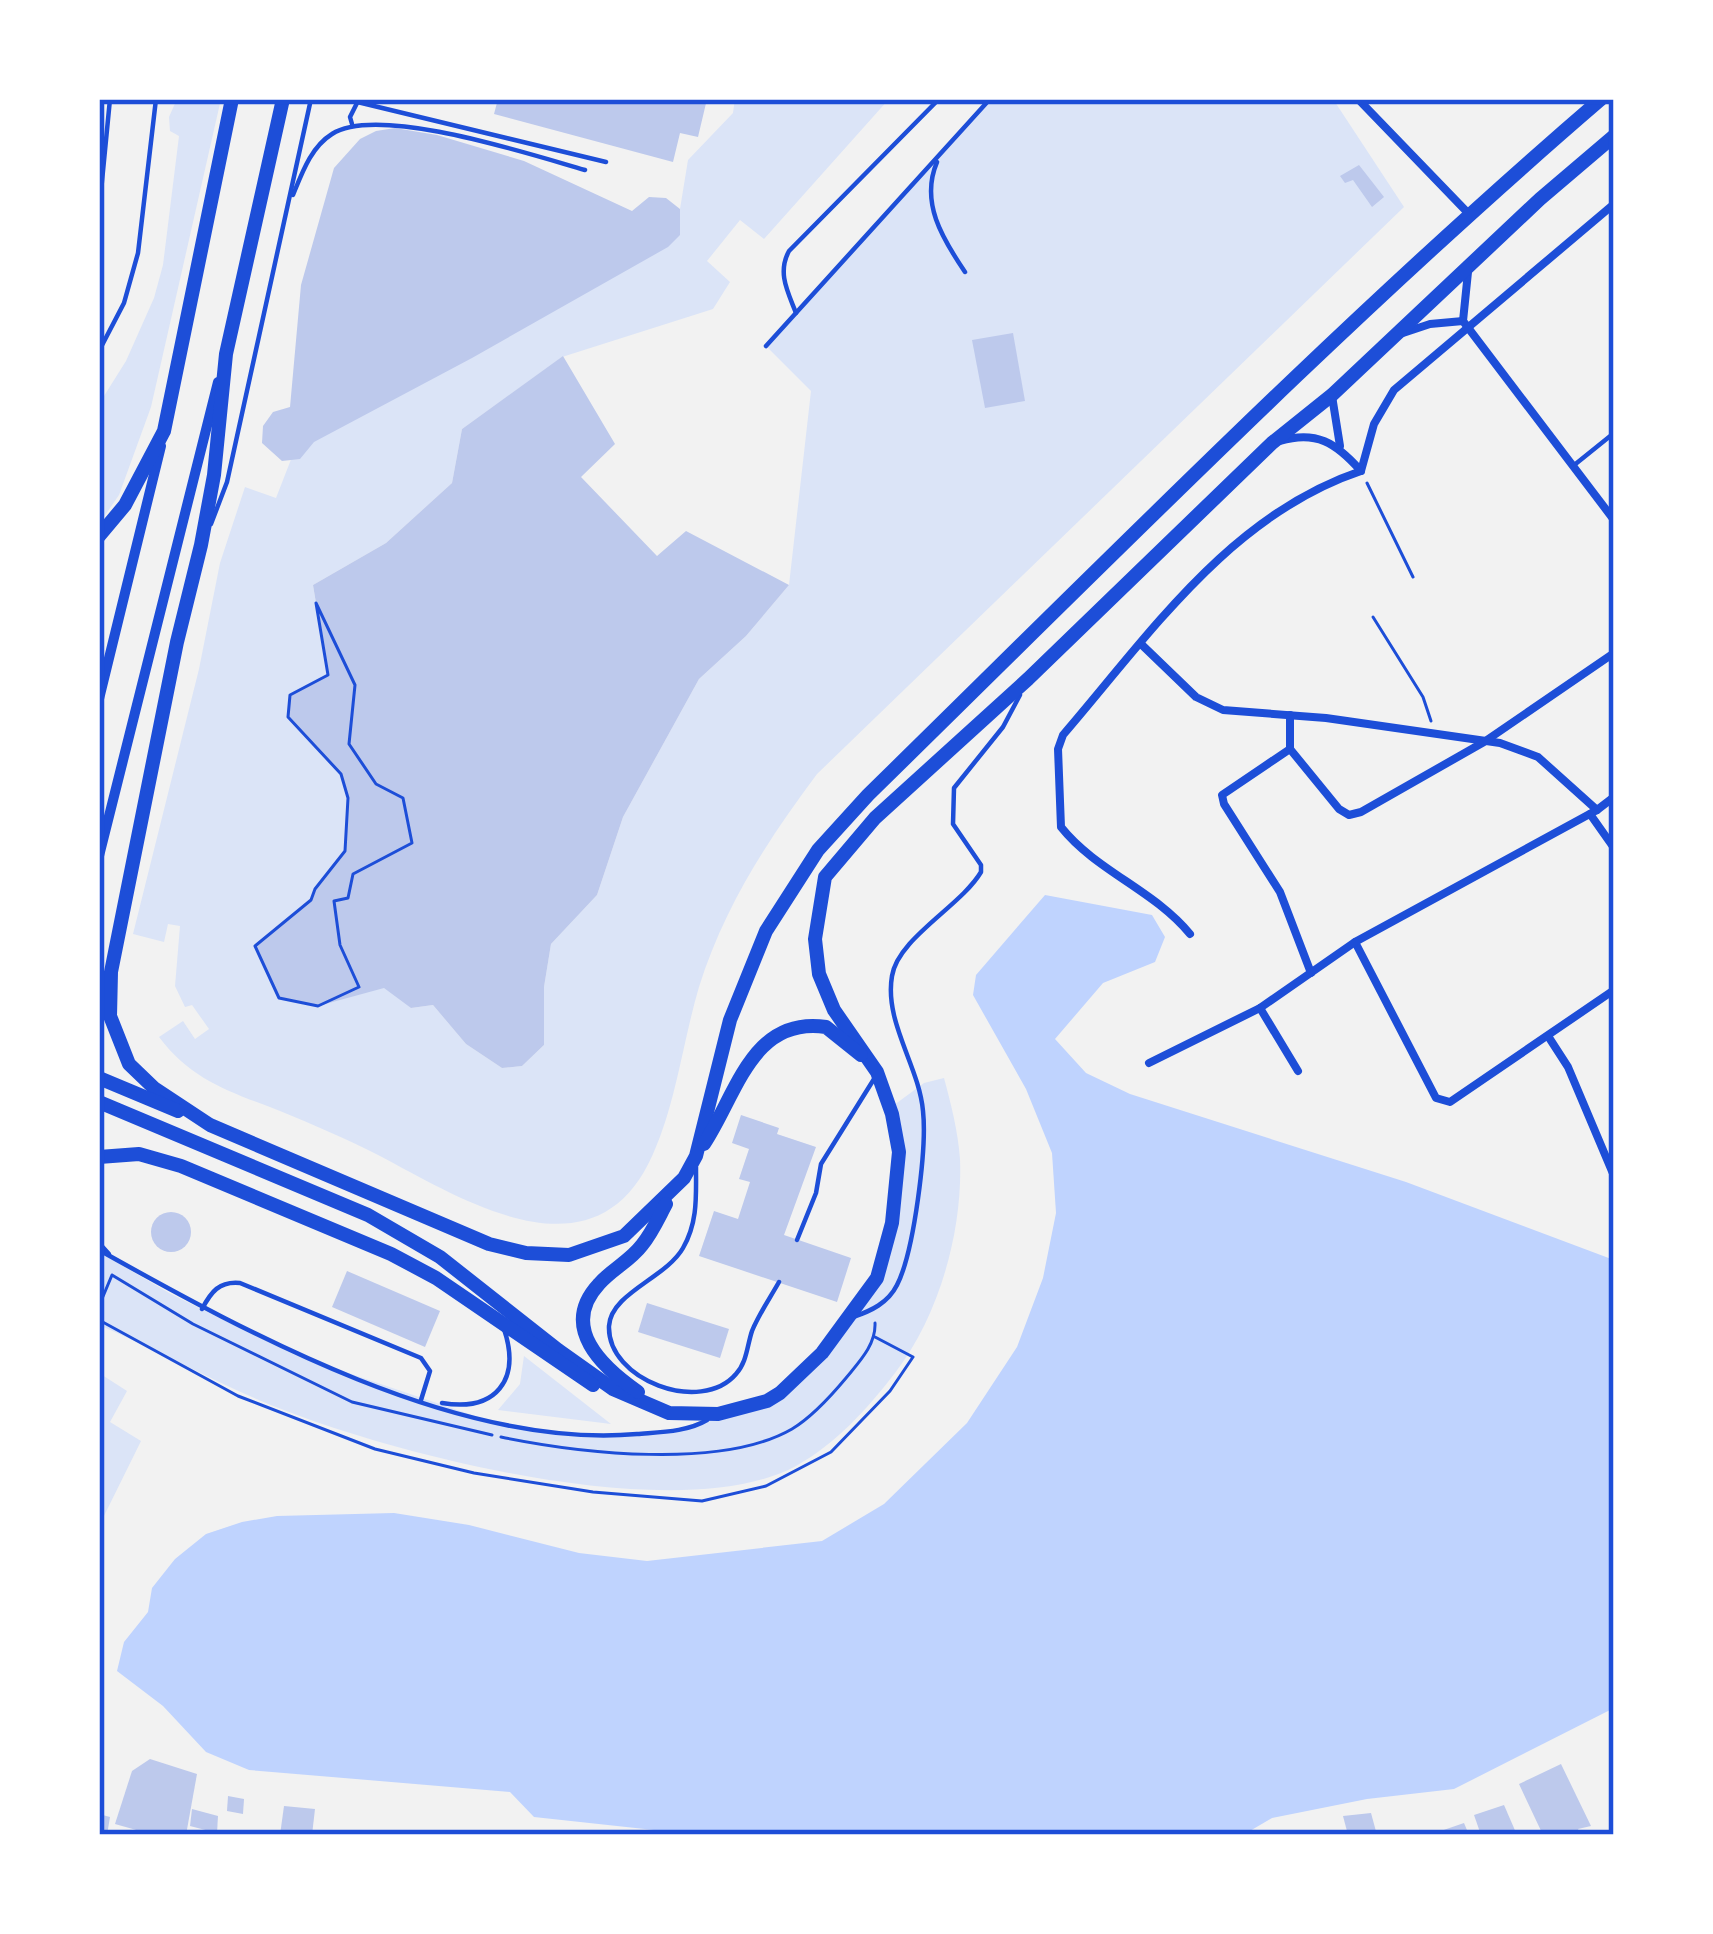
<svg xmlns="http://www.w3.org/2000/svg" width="1713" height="1934" viewBox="0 0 1713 1934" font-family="Rubik,sans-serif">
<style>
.green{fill:#dbe4f7}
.water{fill:#bfd3fe}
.building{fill:#bdc9ec}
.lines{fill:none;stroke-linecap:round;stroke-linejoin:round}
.path{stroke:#1d4ed8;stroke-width:3}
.service{stroke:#1d4ed8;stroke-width:4.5}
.minor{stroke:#1d4ed8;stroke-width:8}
.tertiary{stroke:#1d4ed8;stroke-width:10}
.primary{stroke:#1d4ed8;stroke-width:14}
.neatline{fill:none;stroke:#1d4ed8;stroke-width:4.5}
</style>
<rect width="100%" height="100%" fill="#f2f2f2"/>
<g class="green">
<path d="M177,99H221L151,407L119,495L99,524V404L126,361L154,298L163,265L179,136L170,131L169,117Z"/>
<path d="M735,99H889L764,239L740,220L707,261L730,282L713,309L562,357L462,429L452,483L386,543L313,585L348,798L359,987L391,988L411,1008L433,1005L466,1044L502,1068L522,1066L544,1045V987L551,944L597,895L623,817L699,679L746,636L789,585L811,391L766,346L990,99H1333L1404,207L817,774C767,841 724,907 699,987C683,1041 676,1103 653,1154C596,1284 465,1201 380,1156C347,1139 314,1125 280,1111C231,1092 192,1081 159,1037L183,1021L195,1039L209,1029L192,1005L185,1007L175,986L180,926L168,924L164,942L133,934L199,669L220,563L245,487L276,498L297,444L680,209L688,160L733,113Z"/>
<path d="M944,1078C951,1104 958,1131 960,1159C963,1231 939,1316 895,1373C867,1409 837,1443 796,1466C681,1528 407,1457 289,1412C224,1388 163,1352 99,1325V1252L171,1294L295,1355L484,1419L561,1433L625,1435L697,1426L718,1414L780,1393L877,1278L899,1153L890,1108L924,1083Z"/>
<path d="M524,1356L611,1424L498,1410L520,1384Z"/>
<path d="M99,1373L127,1391L110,1422L141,1441L99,1526Z"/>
</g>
<path class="water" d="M1045,895L1152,915L1165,937L1155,962L1103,983L1055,1039L1086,1073L1130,1094L1406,1182L1614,1260V1708L1454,1789L1367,1799L1272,1818L1243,1835H700L534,1817L510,1792L249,1770L206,1752L163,1706L117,1671L124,1642L148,1612L152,1588L175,1559L206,1534L242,1522L277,1516L394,1513L469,1525L579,1553L647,1561L822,1541L884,1504L967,1423L1017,1347L1043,1278L1056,1213L1052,1153L1026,1089L973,995L976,975Z"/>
<g class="building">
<path d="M498,99H707L698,137L680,133L673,162L494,114Z"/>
<path d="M395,128L437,135L524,161L632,211L649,197L666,198L680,209V235L668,247L472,358L314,442L300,459L282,461L262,443L263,426L273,412L290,407L301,285L334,168L360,139L376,131Z"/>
<path d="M1359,165L1384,197L1372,207L1353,180L1345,183L1340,176Z"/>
<path d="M1013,333L1025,401L985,408L972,340Z"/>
<path d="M563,356L615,444L581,477L657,556L686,531L789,585L746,636L699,679L623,817L597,895L551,944L544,987V1045L522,1066L502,1068L466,1044L433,1005L411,1008L384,988L318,1006L279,998L255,946L311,900L315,889L345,851L348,798L341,774L288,717L290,695L328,675L313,585L386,543L452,483L462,429Z"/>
<path d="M741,1115L779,1128L777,1134L816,1147L784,1235L851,1258L837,1302L699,1256L714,1211L738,1219L750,1182L739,1179L749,1149L732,1143Z"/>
<circle cx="171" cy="1232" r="20"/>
<path d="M347,1271L440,1311L425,1347L332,1307Z"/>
<path d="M647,1303L729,1329L720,1358L638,1332Z"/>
<path d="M150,1759L197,1774L186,1835H154L115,1824L132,1771Z"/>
<path d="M1561,1764L1591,1826L1578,1829L1581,1835H1543L1519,1784Z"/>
<path d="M228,1796L244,1799L243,1814L227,1811Z"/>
<path d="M1504,1805L1517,1835H1481L1474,1815Z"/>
<path d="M284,1806L315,1809L312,1835H280Z"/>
<path d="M192,1809L218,1816L217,1833L190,1826Z"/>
<path d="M1371,1813L1377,1835H1348L1343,1816Z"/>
<path d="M99,1814L110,1817L107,1835H99Z"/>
<path d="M1464,1823L1469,1835H1432V1834Z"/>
</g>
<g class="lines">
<g class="path">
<path d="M1367,483L1413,577"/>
<path d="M316,603L355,685L349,744L376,784L403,798L412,843L353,874L348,898L334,901L340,945L359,987L318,1006L279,998L255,946L311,900L315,889L345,851L348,798L341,774L288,717L290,695L328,675Z"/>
<path d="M1373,617L1423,697L1431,721"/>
<path d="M99,1306L112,1275L193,1324L352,1402L492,1435"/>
<path d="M99,1320L238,1396L375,1449L474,1473L593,1492L702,1501L766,1486L831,1452L890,1391L913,1357L875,1337"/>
<path d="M501,1437C579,1453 721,1470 792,1429C812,1417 831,1396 846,1378C859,1362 876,1345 875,1323"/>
</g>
<g class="service">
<path d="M345,99L606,162"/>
<path d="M352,124L350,117L357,103"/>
<path d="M937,162C920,202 942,238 965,272"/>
<path d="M293,195C302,173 311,147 332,134C378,104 532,155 585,170"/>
<path d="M99,212L110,99"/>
<path d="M796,313C788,292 777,273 789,251L939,99"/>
<path d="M766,346L990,99"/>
<path d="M99,351L124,303L138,253L156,99"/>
<path d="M1573,466L1614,433"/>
<path d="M211,524L227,482L311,99"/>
<path d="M696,1167C696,1196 698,1222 683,1248C666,1278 611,1293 609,1326C607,1380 701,1415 736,1374C747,1362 747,1346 752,1331C759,1314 770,1298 779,1282"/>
<path d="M797,1240L816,1193L821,1164L874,1079"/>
<path d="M99,1243L109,1254"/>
<path d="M99,1250C249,1334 460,1450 637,1434C660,1432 687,1432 707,1420"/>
<path d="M202,1309C211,1292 219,1281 240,1283L421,1358L430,1371L421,1400"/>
<path d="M853,1317C871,1311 888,1303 897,1285C914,1252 927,1148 923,1111C919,1066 884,1022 892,976C898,938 961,906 981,872V865L953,824L954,788L1003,727L1020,695"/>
<path d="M442,1403C496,1412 521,1380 504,1329"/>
</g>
<g class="minor">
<path d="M1358,99L1468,213"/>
<path d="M1468,272L1463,321L1614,520"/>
<path d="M1400,334L1430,324L1463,321"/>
<path d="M1332,396L1340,446"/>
<path d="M1280,441C1316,430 1336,443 1360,470"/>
<path d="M1361,471L1374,424L1394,390L1614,204"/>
<path d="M1141,644L1196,697L1223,710L1326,718L1500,743L1538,757L1597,810"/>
<path d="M1290,749V715"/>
<path d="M1590,814L1614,848"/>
<path d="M1190,934C1154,890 1096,871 1061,827L1058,749L1063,735C1150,634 1230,515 1361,471"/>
<path d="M1355,942L1436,1098L1450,1102L1614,990"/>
<path d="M1311,973L1280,892L1224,804L1222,795L1290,749L1339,809L1349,815L1361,812L1484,742L1614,653"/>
<path d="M1260,1008L1298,1071"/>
<path d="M1548,1036L1568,1067L1614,1176"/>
<path d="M1149,1063L1260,1008L1355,942L1597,810L1614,797"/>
</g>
<g class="tertiary">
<path d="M99,699L161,446"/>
<path d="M99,856L218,382"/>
</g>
<g class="primary">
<path d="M283,99L226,354L214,475L201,545L177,642L111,972L110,1016L129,1064L154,1088L210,1125L489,1244L526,1253L569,1255L624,1236L684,1178L696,1156L730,1020L766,931L818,850L868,795C1109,559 1345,319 1601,99"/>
<path d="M99,536L125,505L164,431L232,99"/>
<path d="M99,1078L178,1111"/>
<path d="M99,1102L368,1215L440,1257L558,1350L613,1389L669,1413L718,1414L767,1401L780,1393L822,1353L877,1278L892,1223L899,1152L892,1114L877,1072L834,1010L819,974L815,939L825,877L875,818L1028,679L1272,443L1332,395L1540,199L1614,136"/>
<path d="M704,1144C737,1094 752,1016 826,1027L861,1055"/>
<path d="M99,1157L139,1154L181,1166L391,1254L436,1278L593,1385"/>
<path d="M638,1392C602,1367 559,1327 599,1284C612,1269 630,1261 642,1245C652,1233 659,1217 666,1204"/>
</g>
</g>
<rect width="1713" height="1934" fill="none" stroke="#ffffff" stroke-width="204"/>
<rect x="102" y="102" width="1509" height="1730" class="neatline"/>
</svg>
